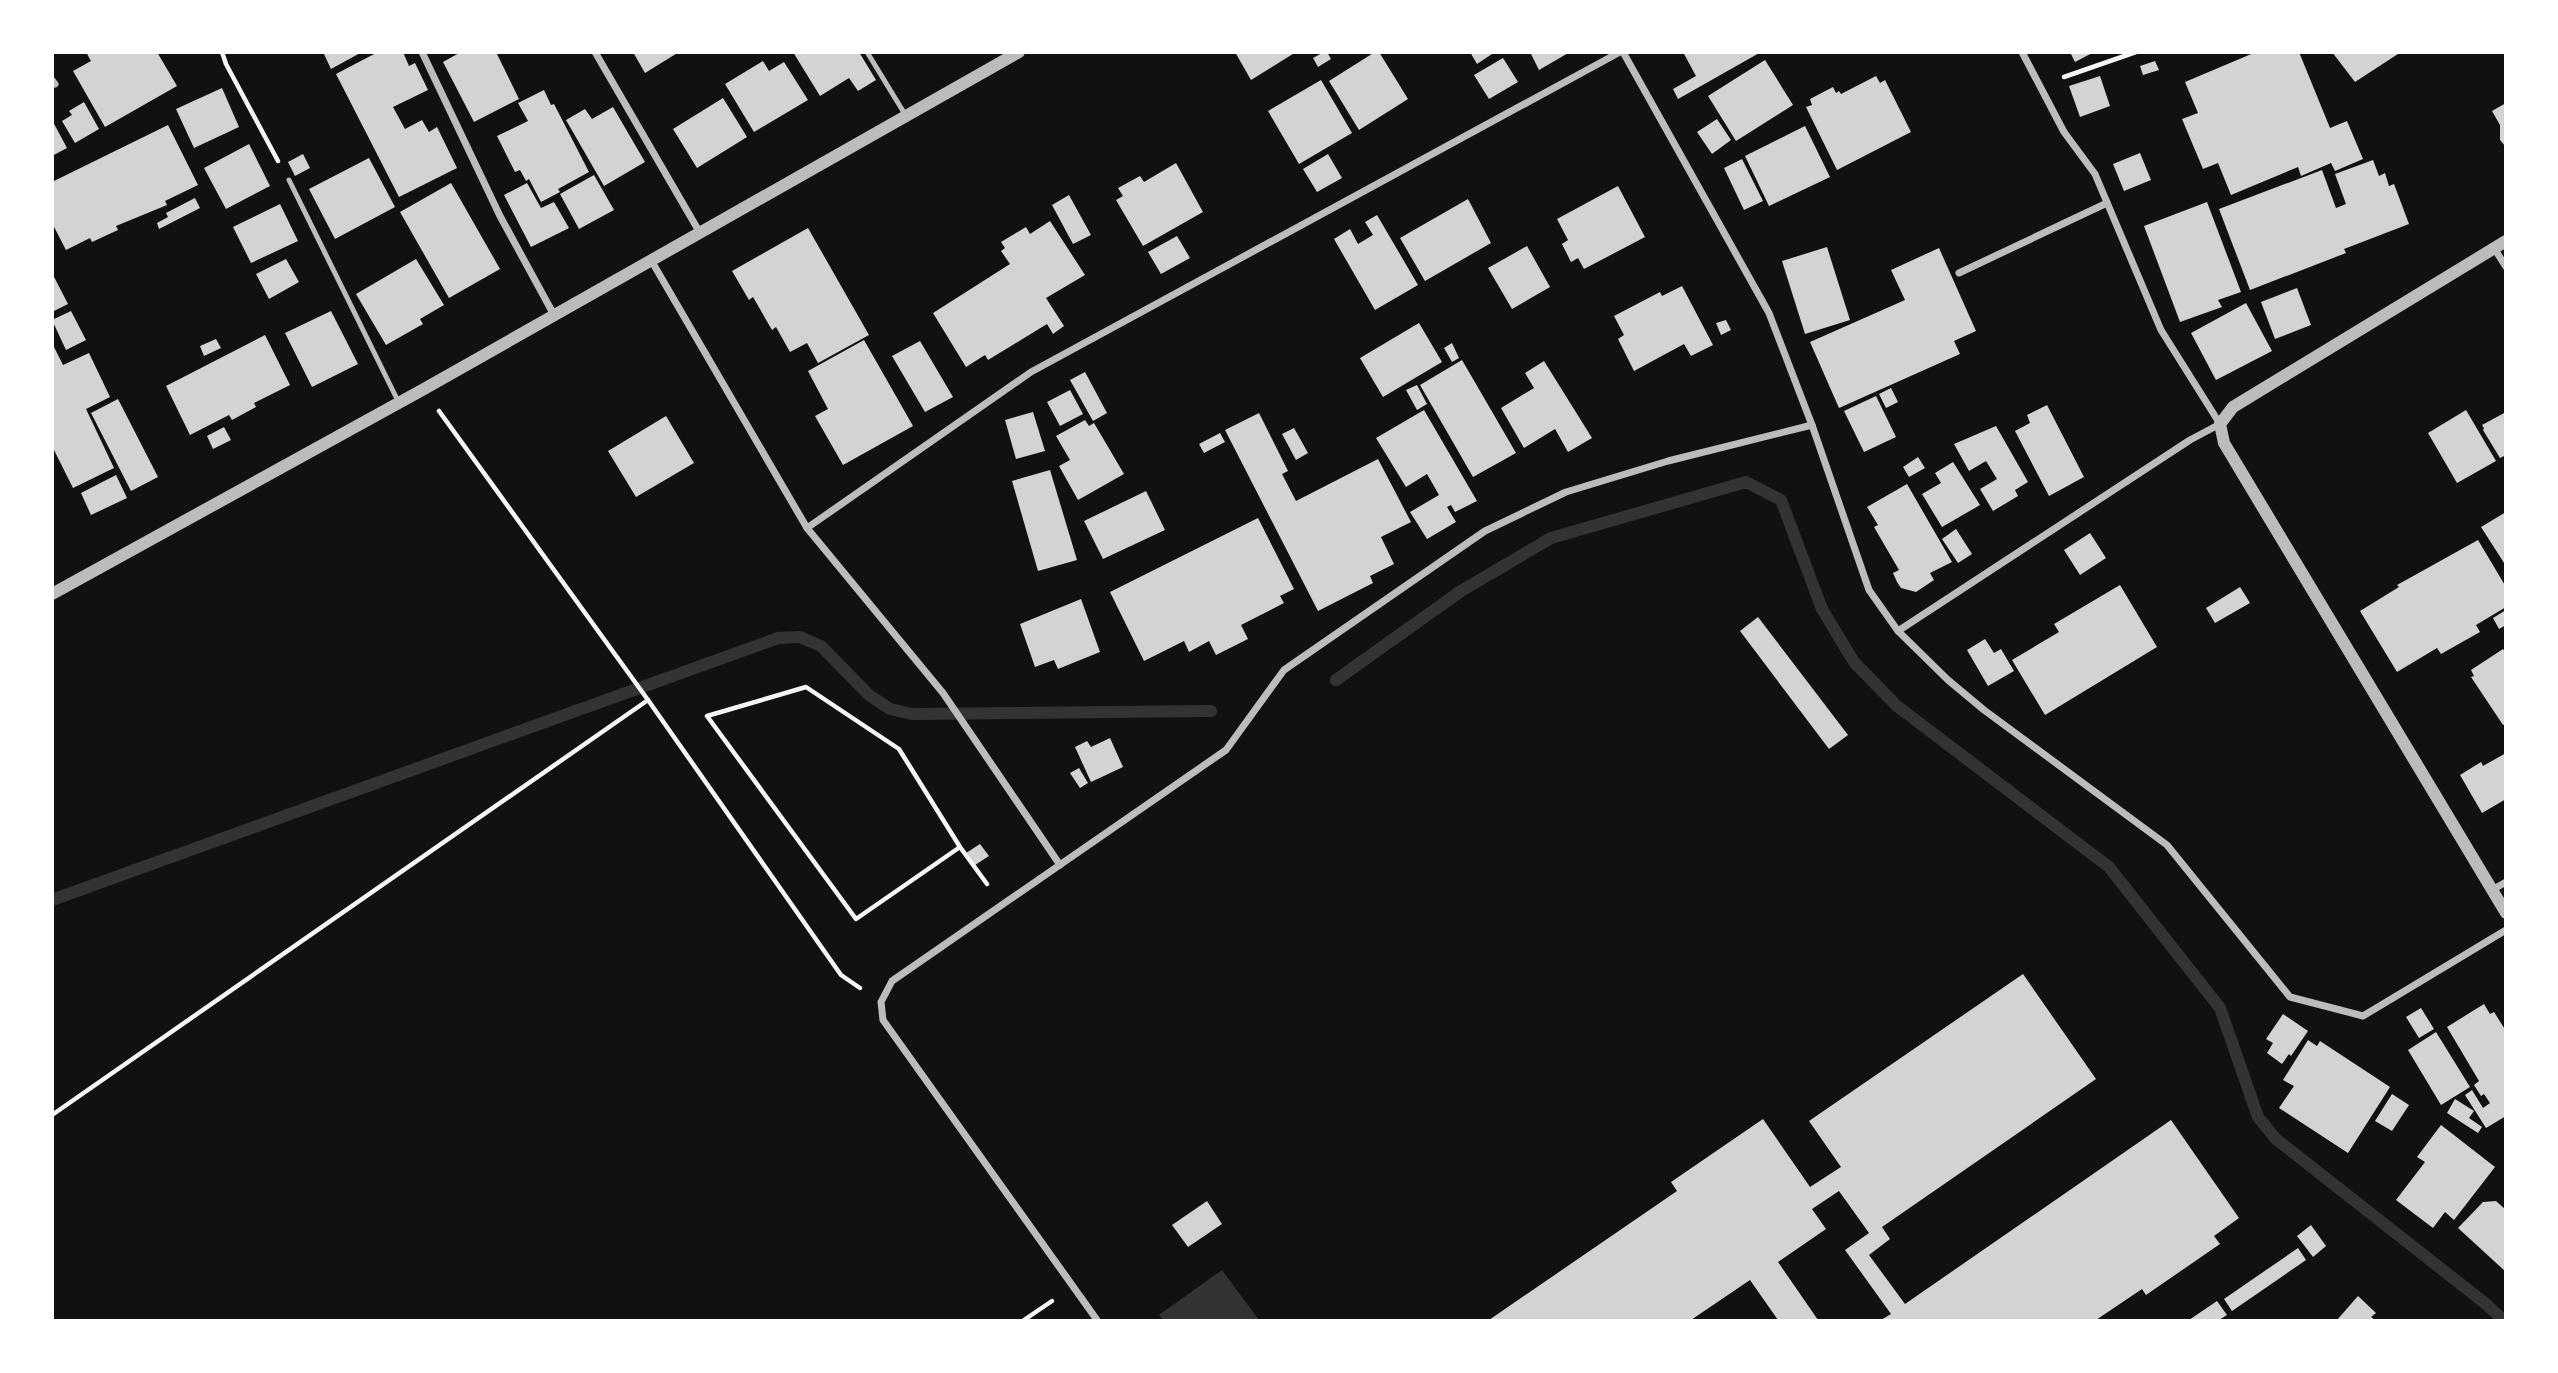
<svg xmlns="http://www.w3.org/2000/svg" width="2558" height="1373" viewBox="0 0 2558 1373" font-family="Raleway,sans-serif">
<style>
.water{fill:#333}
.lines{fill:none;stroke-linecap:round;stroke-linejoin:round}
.stream{stroke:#333;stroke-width:12}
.building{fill:#d3d3d3}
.path{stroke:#f5f5f5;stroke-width:4.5}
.service{stroke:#bcbcbc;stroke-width:5}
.minor{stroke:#bcbcbc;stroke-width:7}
.tertiary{stroke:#bcbcbc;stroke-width:12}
</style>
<rect width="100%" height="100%" fill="#111"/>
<path class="water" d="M1222,1270L1259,1320H1163L1159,1315Z"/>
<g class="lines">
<g class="stream">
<path d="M1336,680L1461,591L1551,538L1746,482L1781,500L1822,609L1854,662L1897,706L2109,867L2220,1008L2258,1117L2276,1139L2486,1304L2503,1320"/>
<path d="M52,900L778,638L800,637L821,646L869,695L890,709L912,714L1211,711"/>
</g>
</g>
<g class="building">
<path d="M86,52H157L177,86L105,127L73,71L91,61Z"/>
<path d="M323,52H362L331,69Z"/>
<path d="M378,52H403L409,66L415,63L428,90L393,107L405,129L422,120L429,132L437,127L457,168L399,197L336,74Z"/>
<path d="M461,52H496L519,99L474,122L443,62Z"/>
<path d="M633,52H679L645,73Z"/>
<path d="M793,52H859L876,80L858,91L849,78L820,96Z"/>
<path d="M1235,52H1296L1251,80Z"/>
<path d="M1324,52H1327L1331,59L1318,67L1313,58Z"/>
<path d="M1375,52H1379L1408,99L1359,130L1329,81Z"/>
<path d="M1470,52H1495L1477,64Z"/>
<path d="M1530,52H1570L1539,70Z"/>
<path d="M1683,52H1761L1678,99L1673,89L1696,76Z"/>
<path d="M2070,52H2094L2075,62Z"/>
<path d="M2256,52H2299L2330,128L2347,121L2363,159L2335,171L2331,163L2301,176L2298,167L2231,195L2218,163L2203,169L2182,119L2198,113L2185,82Z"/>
<path d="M2332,52H2401L2355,82Z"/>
<path d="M1503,58L1518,82L1489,99L1474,75Z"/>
<path d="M1765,60L1793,105L1736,141L1708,96Z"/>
<path d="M763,61L769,71L784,62L808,100L754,132L725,84Z"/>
<path d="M2155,61L2159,70L2143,75L2140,66Z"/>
<path d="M1876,76L1880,83L1885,80L1911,132L1837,170L1806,107L1812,105L1810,99L1833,87L1836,93L1839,91L1841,94Z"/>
<path d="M2100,76L2110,106L2080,117L2069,86Z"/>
<path d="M1321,80L1352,133L1299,164L1268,111Z"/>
<path d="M222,88L239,127L194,148L176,109Z"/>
<path d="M544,90L551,105L554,104L589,172L558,189L560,192L541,202L529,179L526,181L520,170L515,172L497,136L528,121L518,103Z"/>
<path d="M723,98L747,137L697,168L673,129Z"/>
<path d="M84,102L99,129L75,143L62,121L72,115L69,111Z"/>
<path d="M2506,103V147L2500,140V125L2492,111Z"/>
<path d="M613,107L645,162L604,186L566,120L585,109L592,119Z"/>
<path d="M1717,119L1731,140L1712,154L1697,132Z"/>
<path d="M52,120L67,148L52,156Z"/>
<path d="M168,125L198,185L165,201L167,205L116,226L118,230L92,242L90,238L66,250L52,223V182Z"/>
<path d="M1805,126L1830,177L1769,206L1745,156Z"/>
<path d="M249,144L270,186L226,209L204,168Z"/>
<path d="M2140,153L2151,180L2124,191L2113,164Z"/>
<path d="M303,154L310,168L295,176L288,162Z"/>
<path d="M1328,154L1342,178L1317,192L1303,169Z"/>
<path d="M369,158L395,207L335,239L309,189Z"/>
<path d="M1742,159L1763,201L1744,210L1724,168Z"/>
<path d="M2373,160L2379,176L2385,173L2389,186L2394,184L2409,224L2344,249L2346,253L2250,290L2219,209L2322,170L2336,208L2346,204L2335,174Z"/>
<path d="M1176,163L1203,212L1143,246L1116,200L1123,196L1118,188L1140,176L1144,182Z"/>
<path d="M594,175L614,210L579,229L560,194Z"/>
<path d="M451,183L500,269L449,298L400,212Z"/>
<path d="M527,183L541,208L554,202L569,228L531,247L504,195Z"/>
<path d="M1618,186L1645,237L1584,269L1578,258L1571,262L1562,244L1568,240L1557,219Z"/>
<path d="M1069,195L1091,235L1073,244L1052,205Z"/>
<path d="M195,198L200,208L159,229L157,223L168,217L166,213Z"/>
<path d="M1468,199L1491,243L1425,281L1400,238Z"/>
<path d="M2207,202L2241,292L2218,300L2222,307L2180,322L2144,226Z"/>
<path d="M280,204L298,241L251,263L233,227Z"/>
<path d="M1377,215L1418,285L1375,310L1334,239L1350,229L1358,244L1373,235L1365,222Z"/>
<path d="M1050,221L1085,275L1046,298L1064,326L1053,334L1047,324L988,360L985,355L966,367L933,313L1010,264L1001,251L1005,248L1001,242L1026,227L1030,234Z"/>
<path d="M808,228L869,335L818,363L807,343L790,352L776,327L772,330L753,297L749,300L732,271Z"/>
<path d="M1177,236L1190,258L1161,274L1148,252Z"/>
<path d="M1527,246L1550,287L1512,309L1488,268Z"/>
<path d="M1827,247L1850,320L1805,334L1782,261Z"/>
<path d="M1939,248L1976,331L1954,341L1960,354L1839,408L1810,342L1905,300L1891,270Z"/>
<path d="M286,259L299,282L269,299L256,274Z"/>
<path d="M416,259L444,305L420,319L423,324L386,345L356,294Z"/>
<path d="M52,273L68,304L52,312Z"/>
<path d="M1682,286L1713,345L1691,356L1684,344L1634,371L1618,339L1624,335L1614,316L1660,292L1662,296Z"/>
<path d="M2297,288L2311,325L2275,339L2261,302Z"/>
<path d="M2246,303L2272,351L2216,380L2191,333Z"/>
<path d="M71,311L86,340L66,350L52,320Z"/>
<path d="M331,311L358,364L312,387L285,333Z"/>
<path d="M1726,320L1731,330L1721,335L1716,323Z"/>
<path d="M1419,323L1442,362L1383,397L1360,358Z"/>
<path d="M265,335L290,385L254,403L256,407L232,420L229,415L190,435L166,386Z"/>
<path d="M216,339L221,348L204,356L200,346Z"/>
<path d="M864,340L913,426L843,465L815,416L828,409L808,371Z"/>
<path d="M920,341L953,397L925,412L892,356Z"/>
<path d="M52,343L63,365L89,353L110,397L86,409L114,468L73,488L52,446Z"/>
<path d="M1452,343L1459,358L1452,362L1444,348Z"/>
<path d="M1462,360L1516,453L1473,477L1420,385Z"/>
<path d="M1544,361L1592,438L1568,452L1555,429L1524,448L1501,408L1534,388L1525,373Z"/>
<path d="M1085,372L1107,413L1093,421L1070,380Z"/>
<path d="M1417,385L1427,404L1417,410L1406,390Z"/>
<path d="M1891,388L1898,402L1886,408L1879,394Z"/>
<path d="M1070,390L1083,414L1060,426L1047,402Z"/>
<path d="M1876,396L1896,437L1864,452L1844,411Z"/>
<path d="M118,399L158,477L131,491L91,413Z"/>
<path d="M2047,405L2084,477L2049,496L2015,431L2030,423L2027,415Z"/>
<path d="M1424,410L1477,501L1455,512L1451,505L1447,507L1456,522L1427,539L1410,512L1439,495L1427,474L1406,487L1376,438Z"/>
<path d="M2466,410L2496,461L2457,483L2428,433Z"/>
<path d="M1033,412L1045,451L1016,459L1005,420Z"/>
<path d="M2506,412V455L2500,458L2483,430L2484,428L2482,425Z"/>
<path d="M1259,413L1288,471L1282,474L1296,501L1378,459L1411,522L1381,537L1394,564L1370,576L1373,583L1318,611L1225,430Z"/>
<path d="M666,416L694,463L636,497L608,451Z"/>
<path d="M1085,420L1089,426L1094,423L1124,474L1078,500L1059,466L1070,460L1056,436Z"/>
<path d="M1996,426L2028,482L2015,490L2018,496L1993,511L1980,489L1997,479L1986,461L1969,471L1954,444Z"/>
<path d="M224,427L231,440L213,449L207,436Z"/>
<path d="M1294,428L1308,453L1296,460L1282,434Z"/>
<path d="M1220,433L1225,442L1204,453L1199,444Z"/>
<path d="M1918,457L1925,468L1909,477L1903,467Z"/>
<path d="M1953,462L1980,505L1942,527L1922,494L1941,483L1935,473Z"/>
<path d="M1050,470L1077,560L1038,571L1012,481Z"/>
<path d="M116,475L127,498L91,515L81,493Z"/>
<path d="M1907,484L1952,562L1930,573L1934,580L1916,592L1901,588L1897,582L1893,573L1899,570L1874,527L1878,525L1867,507Z"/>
<path d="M1146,491L1165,530L1103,559L1084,521Z"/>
<path d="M2506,512V566L2481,527Z"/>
<path d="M1258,518L1294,589L1280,596L1284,603L1241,625L1248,639L1216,655L1209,641L1189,652L1184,641L1144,661L1110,592Z"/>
<path d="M1956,529L1972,554L1958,563L1942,539Z"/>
<path d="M2090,533L2106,558L2080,575L2064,550Z"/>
<path d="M2478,540L2506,587V607L2476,625L2480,632L2441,654L2437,648L2397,672L2360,611L2399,587L2397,585Z"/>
<path d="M2120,585L2157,647L2045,715L2012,660L2059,632L2054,624Z"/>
<path d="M2240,587L2250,603L2215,623L2206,608Z"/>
<path d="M1081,599L1100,652L1058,669L1054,660L1035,667L1020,624Z"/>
<path d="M2506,610V625L2499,629L2493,618Z"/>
<path d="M1758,617L1848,735L1829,749L1740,631Z"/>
<path d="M1985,639L1994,653L2001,649L2014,671L1988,686L1967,650Z"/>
<path d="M2503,649L2506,653V723L2503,725L2471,677L2474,676L2471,670Z"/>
<path d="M1110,738L1123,767L1091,782L1075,747L1087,741L1091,747Z"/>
<path d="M2506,753V799L2482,813L2460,775L2481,762L2483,766Z"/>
<path d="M1079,768L1088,783L1080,788L1070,773Z"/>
<path d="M980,844L989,856L975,865L966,853Z"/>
<path d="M2023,974L2096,1079L1882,1227L1890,1239L1869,1255L1905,1304L2171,1120L2239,1218L2214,1236L2220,1244L2146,1295L2142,1289L2096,1320H1881L1891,1314L1845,1250L1869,1233L1839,1191L1812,1209L1826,1229L1778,1262L1818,1320H1778L1750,1280L1691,1320H1489L1677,1191L1671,1182L1763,1119L1810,1187L1841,1167L1809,1121Z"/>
<path d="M2484,1004L2490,1014L2494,1012L2506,1031V1116L2486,1128L2465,1095L2472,1090L2483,1108L2490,1103L2484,1094L2481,1096L2474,1085L2479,1081L2447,1027Z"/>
<path d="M2421,1008L2434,1029L2419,1038L2406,1017Z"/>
<path d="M2283,1014L2308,1031L2291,1056L2289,1054L2282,1064L2267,1053L2273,1043L2266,1039Z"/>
<path d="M2436,1032L2470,1087L2441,1105L2408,1050Z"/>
<path d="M2308,1040L2317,1046L2320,1041L2390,1087L2348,1153L2279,1108L2294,1086L2283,1080Z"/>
<path d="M2392,1094L2409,1105L2392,1131L2375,1121Z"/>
<path d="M2455,1099L2474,1111L2469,1118L2482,1127L2478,1133L2447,1113Z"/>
<path d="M2441,1125L2495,1167L2454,1220L2445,1212L2433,1228L2396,1200L2425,1162L2417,1157Z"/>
<path d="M1207,1201L1222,1224L1188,1247L1172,1225Z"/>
<path d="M2496,1201L2506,1210V1272L2458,1228L2483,1202Z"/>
<path d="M2311,1225L2326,1246L2313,1257L2297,1236Z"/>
<path d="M2298,1248L2306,1260L2232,1311L2224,1299Z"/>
<path d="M2358,1296L2376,1313L2371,1317L2375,1320H2337Z"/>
<path d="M2217,1301L2227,1315L2219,1320H2189Z"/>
</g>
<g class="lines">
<g class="path">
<path d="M222,52L226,64L278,161"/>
<path d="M2064,77L2136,52"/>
<path d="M439,411L648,700L841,975L860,988"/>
<path d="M960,847L856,919L707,716L806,687L899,749L960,847L987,884"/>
<path d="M52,1115L648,700"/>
<path d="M1024,1320L1052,1301"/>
</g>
<g class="service">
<path d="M867,52L906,116"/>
<path d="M289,180L399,403"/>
</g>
<g class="minor">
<path d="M422,52L500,216L554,315"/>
<path d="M595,52L700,233"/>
<path d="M1623,52L1769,313L1812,425L1869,590L1898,631L1948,680L1984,710L2167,845L2290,997L2363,1016L2506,930"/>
<path d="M52,80L55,84"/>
<path d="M2494,248L2506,267"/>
<path d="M651,260L807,528L943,693L1060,865"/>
<path d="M1959,273L2107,203"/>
<path d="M807,528L1031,372L1620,52"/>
<path d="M1898,631L2190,440L2220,424L2161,330L2095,174L2064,132L2022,52"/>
<path d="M2492,890L2506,882"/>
<path d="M1097,1320L883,1020L881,1002L892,981L1226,750L1284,670L1485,531L1566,492L1668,461L1812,425"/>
</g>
<g class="tertiary">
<path d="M2506,241L2233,407L2220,424L2224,443L2506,913"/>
<path d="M52,594L424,389L1019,52"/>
</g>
</g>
<rect width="2558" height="1373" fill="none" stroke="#ffffff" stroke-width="108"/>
</svg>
